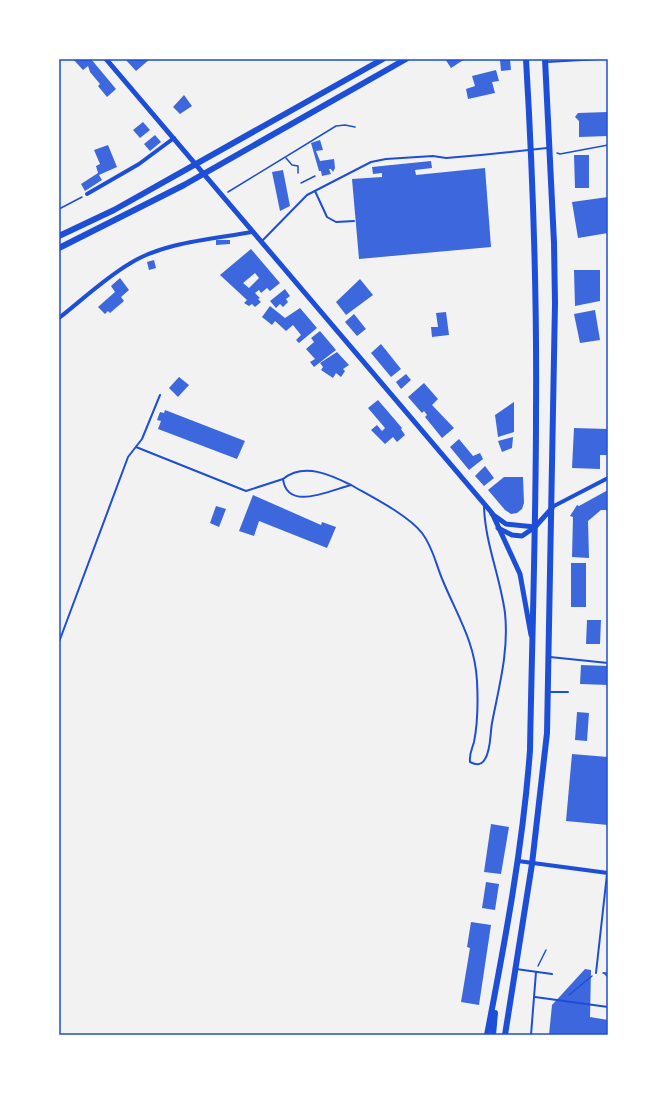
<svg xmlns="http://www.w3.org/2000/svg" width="667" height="1094" viewBox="0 0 667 1094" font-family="'Varela Round',sans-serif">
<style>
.building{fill:#3d67dc;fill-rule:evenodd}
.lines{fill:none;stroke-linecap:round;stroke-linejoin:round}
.path{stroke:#1d4ed8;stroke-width:1.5}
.service{stroke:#1d4ed8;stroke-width:2}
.minor{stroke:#1d4ed8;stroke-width:4}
.tertiary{stroke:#1d4ed8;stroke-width:5}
.primary{stroke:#1d4ed8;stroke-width:6}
.neatline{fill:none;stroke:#1d4ed8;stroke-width:1.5}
</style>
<rect width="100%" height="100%" fill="#f2f2f2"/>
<g class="building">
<path d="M73,59H91L116,89L107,97L98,86L100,84L90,72L88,66L83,70Z"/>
<path d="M125,59H150L136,71Z"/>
<path d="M445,59H465L451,68Z"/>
<path d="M510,59L511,70L501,71L500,60Z"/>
<path d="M496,70L499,81L492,82L495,93L468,99L466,89L475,86L472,76Z"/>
<path d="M184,95L192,106L180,114L173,107Z"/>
<path d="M608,112V136L579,137V121L575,117L578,113Z"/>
<path d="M143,122L150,130L140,138L133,130Z"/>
<path d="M155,135L161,142L150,151L144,144Z"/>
<path d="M320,140L323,150L316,151L320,161L334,159L335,168L333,172L331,169H329L331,174L322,176L321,171H319L311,143Z"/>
<path d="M108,145L117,167L99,175L102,180L85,191L81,184L98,173L96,166L100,164L94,150Z"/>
<path d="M574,155H589V188H575Z"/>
<path d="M431,161L432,168L415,170L416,175L485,168L491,247L359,259L352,179L382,177V173L373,174L372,167Z"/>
<path d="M283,170L290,206L280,211L272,172Z"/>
<path d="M608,197V233L578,238L572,202Z"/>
<path d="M216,240H230V244L216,245Z"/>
<path d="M251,249L280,283L270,291L267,288L261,293L259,290L255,293L260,298L258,299L261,302L255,307L252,304L249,306L244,303L247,300L220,275ZM255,273L259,278L249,288L243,283Z"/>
<path d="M154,260L156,268L149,270L147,262Z"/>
<path d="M574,270H600V301L575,306Z"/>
<path d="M120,278L129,290L121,297L124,301L110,313L108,311L105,314L98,307L115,292L111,286Z"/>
<path d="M360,279L373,295L346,315L336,302Z"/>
<path d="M285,289L290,296L286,299L288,302L283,307L280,304L276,308L270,301Z"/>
<path d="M270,306L285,318L300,308L317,328L299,343L296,340L301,335L293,325L286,331L275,321L272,325L262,317Z"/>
<path d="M595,310L600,340L580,343L574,314Z"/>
<path d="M446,312L449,335L432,337L431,327H438L436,313Z"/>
<path d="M354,314L366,329L357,336L345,322Z"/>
<path d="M320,331L336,350L314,367L310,362L315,359L306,349L314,342L311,338Z"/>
<path d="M381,344L401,369L391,377L371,353Z"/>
<path d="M337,352L349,365L343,369L345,371L341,377L336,373L333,378L321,370L323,367L320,363Z"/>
<path d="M406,374L411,380L401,389L396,382Z"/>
<path d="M179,377L189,385L178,397L169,388Z"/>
<path d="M424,383L438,399L432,405L454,428L442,438L425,417L427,415L424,411L422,413L408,397Z"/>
<path d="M378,400L402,428L401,429L405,435L397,442L393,437L385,444L371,430L377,425L382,431L385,428L368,408Z"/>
<path d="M514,402V432L498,437L495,415Z"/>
<path d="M165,410L245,441L237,459L158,429L161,421L157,420L160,412L164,413Z"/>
<path d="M574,428L608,429V455H600V469L572,468Z"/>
<path d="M513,437L512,448L502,452L498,441Z"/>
<path d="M459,439L473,456L480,453L483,459L469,470L450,447Z"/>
<path d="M485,466L494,478L484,486L475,476Z"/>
<path d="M504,477H523L524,503L522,509L517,513L511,514L505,510L488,490Z"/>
<path d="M608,490V510H601L588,521L589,558L572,557L573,517L570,516L577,505L579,506Z"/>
<path d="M253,495L321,525L322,522L336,527L327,548L259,521L254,536L239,531Z"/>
<path d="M216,506L226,509L219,527L210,523Z"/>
<rect x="571" y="563" width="15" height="44"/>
<path d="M587,620H601L600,644H586Z"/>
<path d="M581,665L608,666V685L580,684Z"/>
<path d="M577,712L589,713L587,741L575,740Z"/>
<path d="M572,754L608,757V825L566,821Z"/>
<path d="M491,824L509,827L501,874L484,872Z"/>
<path d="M486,882L499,884L495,910L482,908Z"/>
<path d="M471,922L491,925L479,1005L461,1002L470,948L467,947Z"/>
<path d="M585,969L591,970L590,1017L608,1020V1035H549L552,1005Z"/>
</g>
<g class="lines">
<g class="path">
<path d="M557,153L560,154L608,145"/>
<path d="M286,158L292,165L298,166V173"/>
<path d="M301,183L315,176"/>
<path d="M228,192L336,126L345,125L355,127"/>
<path d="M59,209L82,197"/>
<path d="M538,966L546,950"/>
<path d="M603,973H608"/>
<path d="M604,973L608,977"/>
<path d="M569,995L592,976"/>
</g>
<g class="service">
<path d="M547,62L600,59"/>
<path d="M315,191L327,217L336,222L354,221"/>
<path d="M262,241L307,195L371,162L386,159L433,156L446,158L481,155L547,148"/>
<path d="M136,447L246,491L283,479"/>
<path d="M351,485C331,475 304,462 283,479C287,512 331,490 351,485C372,497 408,515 422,533C433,547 436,565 443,581C457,615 475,642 477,681C478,700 478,722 474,742C472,749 469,754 470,762C476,765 481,766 485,759C491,750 490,734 492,723C499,686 509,652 505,613C500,576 485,543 484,506"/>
<path d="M59,642L128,457L142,439L160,395"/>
<path d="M550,657L608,663"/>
<path d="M549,692H568"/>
<path d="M516,969L552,974"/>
<path d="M596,973L607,874"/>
<path d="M535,997L608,1007"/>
<path d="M531,1035L536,972"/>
</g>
<g class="minor">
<path d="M87,194L139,164L174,138"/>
<path d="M59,318C82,300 104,279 129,264C163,242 214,239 252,232"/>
<path d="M552,507L608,478"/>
<path d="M518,861L608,873"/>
</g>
<g class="tertiary">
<path d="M106,59L492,513L520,574L531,635"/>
<path d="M492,514L506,524L535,527"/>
<path d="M498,528L512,535L522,536L535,527L552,508"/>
</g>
<g class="primary">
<path d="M59,236L114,210L383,59"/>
<path d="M59,248L184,185L406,59"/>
<path d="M487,1035C505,941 523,846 530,750C532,638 536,526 536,413C537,295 533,177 526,59"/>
<path d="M493,1035L495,1013"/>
<path d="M505,1035L532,864L547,733L555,303L554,243L545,59"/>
</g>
</g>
<rect width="667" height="1094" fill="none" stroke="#ffffff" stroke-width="120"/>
<rect x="60" y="60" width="547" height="974" class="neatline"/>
</svg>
